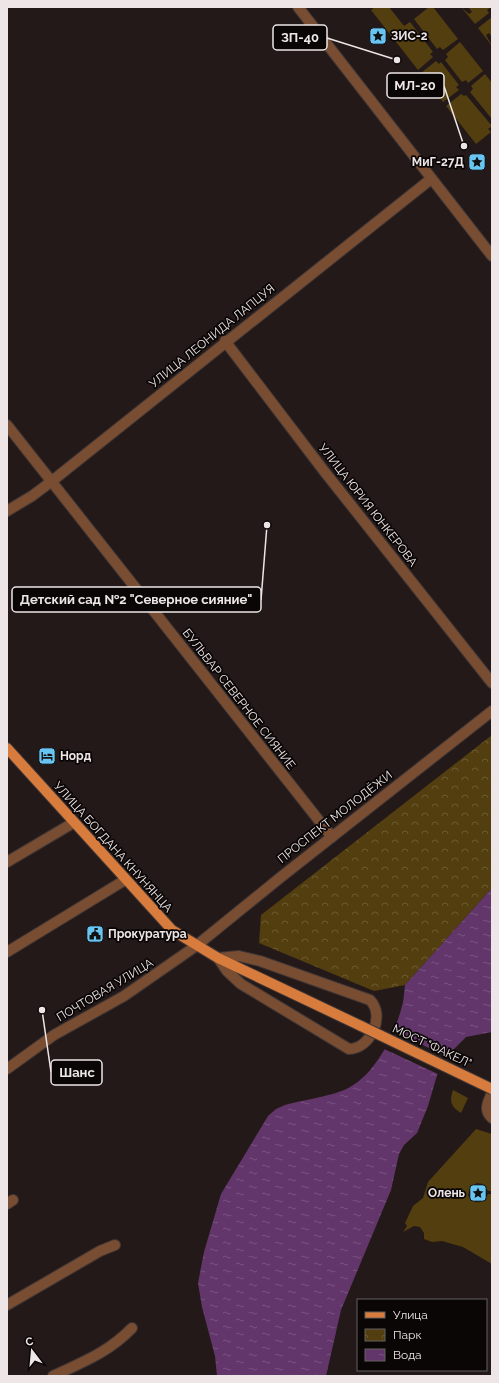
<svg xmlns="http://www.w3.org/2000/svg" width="499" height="1383" viewBox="0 0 499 1383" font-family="Raleway,sans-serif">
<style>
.grass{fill:#533e0f}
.park{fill:url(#park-crowns)}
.water{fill:url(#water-ripples)}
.pier{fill:#241919}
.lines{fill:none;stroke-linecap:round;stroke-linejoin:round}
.minor-casing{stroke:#403636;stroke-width:12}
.major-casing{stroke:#403636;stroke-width:12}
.minor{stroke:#794d31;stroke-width:10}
.major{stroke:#d77c3d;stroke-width:10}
.major-bridge-casing{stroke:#403636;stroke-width:12;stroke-linecap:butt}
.major-bridge{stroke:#d77c3d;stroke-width:10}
.labels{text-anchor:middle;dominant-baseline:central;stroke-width:3.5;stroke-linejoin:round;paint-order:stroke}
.poi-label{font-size:12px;font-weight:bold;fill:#eee6e6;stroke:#0a0606;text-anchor:start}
.street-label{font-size:12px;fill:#eee6e6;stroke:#0a0606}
.leader{fill:none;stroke:#eee6e6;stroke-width:1.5}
.callout-dot{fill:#eee6e6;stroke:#0a0606;stroke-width:1.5}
.callout{fill:#0a0606;stroke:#eee6e6;stroke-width:1.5}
.callout-label{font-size:13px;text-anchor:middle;font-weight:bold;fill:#eee6e6}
</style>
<defs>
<pattern id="park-crowns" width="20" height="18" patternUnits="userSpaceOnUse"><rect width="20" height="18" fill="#533e0f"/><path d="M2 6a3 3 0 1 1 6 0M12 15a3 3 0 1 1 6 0" fill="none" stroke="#6c5a32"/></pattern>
<pattern id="water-ripples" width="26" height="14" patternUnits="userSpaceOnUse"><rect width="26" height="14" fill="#63366b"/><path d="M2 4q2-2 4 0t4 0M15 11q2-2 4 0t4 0" fill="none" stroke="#7a5380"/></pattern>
</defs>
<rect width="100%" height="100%" fill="#241919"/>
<g class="grass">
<path d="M375,7H389L404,26L410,22L433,52L430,54L433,57L418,70L371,10Z"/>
<path d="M429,7H433L458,39L443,50L440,47L437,49L414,19Z"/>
<path d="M461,7L469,14L472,12L468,7L490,8L487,10L489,13L475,24Z"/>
<path d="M492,17V37L489,33L486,35L492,46L478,28Z"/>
<path d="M460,42L483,71L468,83L466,80L462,82L445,60L448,57L446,54Z"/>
<path d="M436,61L439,64L441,62L459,85L456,87L459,90L443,102L421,73Z"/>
<path d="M485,74L492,83V119L470,92L473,89L471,86Z"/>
<path d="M461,94L464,96L466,95L492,126L488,129L491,132L476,144L446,106Z"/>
<path d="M453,1090L468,1098L461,1113C451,1107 449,1101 453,1090Z"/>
<path d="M476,1129L492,1134V1191H488L483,1184L477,1183L471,1186L468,1195C471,1202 477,1204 484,1201L488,1194H492V1264L463,1247L442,1241L432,1242L424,1239V1233L420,1227L414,1226L403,1232L407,1226L405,1223L413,1206L423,1198L428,1182Z"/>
</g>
<path class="park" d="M492,735V888L405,985L374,991L259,943L261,915Z"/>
<path class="water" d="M492,888V1032L466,1037L454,1049L437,1075L428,1106L417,1133L404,1145L399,1154L391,1190L341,1310L326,1376H217L215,1356L202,1307L198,1283L204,1252L221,1194L268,1116L276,1109L285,1105C302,1100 335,1096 350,1087C376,1073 395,1034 402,1006C404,1000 404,992 405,985Z"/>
<path class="pier" d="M391,1030L450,1058L440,1075L382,1048Z"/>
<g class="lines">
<defs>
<g id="minor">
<path d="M298,7L492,256"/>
<path d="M225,341L324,471L492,683"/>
<path d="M7,425L332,837"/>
<path d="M7,511L32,496L52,481L431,179"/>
<path d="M7,862L73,823"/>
<path d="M7,952L125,880"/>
<path d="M239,956L260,961L370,1000C386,1016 370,1049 349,1049L241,984L227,971L218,958Z"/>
<path d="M7,1069L54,1035L124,996L196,946L281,877L492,711"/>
<path d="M492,1093C488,1102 483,1110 492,1118"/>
<path d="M7,1204L13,1200"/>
<path d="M7,1305L100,1251L115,1245"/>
<path d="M53,1376C83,1362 109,1352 132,1328"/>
</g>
<path id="major" d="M7,748L172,930L218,958L361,1026"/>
</defs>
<use href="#minor" class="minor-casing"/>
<use href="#major" class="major-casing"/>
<use href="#minor" class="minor"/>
<use href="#major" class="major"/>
<defs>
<path id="major-bridge" d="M361,1026L492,1089"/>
</defs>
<use href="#major-bridge" class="major-bridge-casing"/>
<use href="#major-bridge" class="major-bridge"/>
</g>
<defs>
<symbol id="sight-square" viewBox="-11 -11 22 22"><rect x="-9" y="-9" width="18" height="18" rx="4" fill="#68c4f0" stroke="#0a0606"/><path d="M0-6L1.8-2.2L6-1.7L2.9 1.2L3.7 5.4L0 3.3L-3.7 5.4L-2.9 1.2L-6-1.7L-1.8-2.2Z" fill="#111"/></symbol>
<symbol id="hotel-square" viewBox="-11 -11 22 22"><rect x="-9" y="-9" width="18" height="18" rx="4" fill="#68c4f0" stroke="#0a0606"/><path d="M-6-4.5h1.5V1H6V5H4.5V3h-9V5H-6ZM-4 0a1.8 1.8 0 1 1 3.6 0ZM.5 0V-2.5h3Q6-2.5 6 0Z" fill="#111"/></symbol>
<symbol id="civic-square" viewBox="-11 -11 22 22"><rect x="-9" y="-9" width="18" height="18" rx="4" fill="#68c4f0" stroke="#0a0606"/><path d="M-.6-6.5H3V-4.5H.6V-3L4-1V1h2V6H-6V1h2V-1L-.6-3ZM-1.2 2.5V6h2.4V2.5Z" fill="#111"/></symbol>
</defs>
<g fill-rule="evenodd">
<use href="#sight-square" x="368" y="26" width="20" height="20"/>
<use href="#sight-square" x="467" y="152" width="20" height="20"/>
<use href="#hotel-square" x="37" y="746" width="20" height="20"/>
<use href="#civic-square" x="85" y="924" width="20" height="20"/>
<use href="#sight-square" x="468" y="1183" width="20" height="20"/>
</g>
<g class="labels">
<g class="poi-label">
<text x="391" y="36">ЗИС-2</text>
<text x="464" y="162" text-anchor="end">МиГ-27Д</text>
<text x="60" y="756">Норд</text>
<text x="108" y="934">Прокуратура</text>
<text x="465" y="1193" text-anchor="end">Олень</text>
</g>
<g class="street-label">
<text transform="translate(212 336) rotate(-39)">УЛИЦА ЛЕОНИДА ЛАПЦУЯ</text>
<text transform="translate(368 505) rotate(52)">УЛИЦА ЮРИЯ ЮНКЕРОВА</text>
<text transform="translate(239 699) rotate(52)">БУЛЬВАР СЕВЕРНОЕ СИЯНИЕ</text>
<text transform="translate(335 817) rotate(-38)">ПРОСПЕКТ МОЛОДЁЖИ</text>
<text transform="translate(113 847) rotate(48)">УЛИЦА БОГДАНА КНУНЯНЦА</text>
<text transform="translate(105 990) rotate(-31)">ПОЧТОВАЯ УЛИЦА</text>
<text transform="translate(432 1046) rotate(25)">МОСТ "ФАКЕЛ"</text>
</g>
</g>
<path class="leader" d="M397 60L327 38M464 146L444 86M267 525L261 600M42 1010L51 1072"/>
<g class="callout-dot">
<circle cx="397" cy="60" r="4"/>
<circle cx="464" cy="146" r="4"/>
<circle cx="267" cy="525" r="4"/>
<circle cx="42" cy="1010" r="4"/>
</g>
<g class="callout">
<rect x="273" y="25" width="54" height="25" rx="4"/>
<rect x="387" y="73" width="57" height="25" rx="4"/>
<rect x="12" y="587" width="249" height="25" rx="4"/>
<rect x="51" y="1060" width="51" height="25" rx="4"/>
</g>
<g class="callout-label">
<text x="300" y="42">ЗП-40</text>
<text x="415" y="90">МЛ-20</text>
<text x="136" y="604">Детский сад №2 "Северное сияние"</text>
<text x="77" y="1077">Шанс</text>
</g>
<rect width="499" height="1383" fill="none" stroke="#eee6e6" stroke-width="16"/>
<rect x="357" y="1299" width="130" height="72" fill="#0a0606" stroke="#656060"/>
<rect x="365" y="1312" width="20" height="6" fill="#d77c3d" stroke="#656060"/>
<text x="393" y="1319" font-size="12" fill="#eee6e6">Улица</text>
<rect x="365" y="1329" width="20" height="12" fill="url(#park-crowns)" stroke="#656060"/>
<text x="393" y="1339" font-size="12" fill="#eee6e6">Парк</text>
<rect x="365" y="1349" width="20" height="12" fill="url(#water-ripples)" stroke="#656060"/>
<text x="393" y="1359" font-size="12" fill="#eee6e6">Вода</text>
<g transform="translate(32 1351) rotate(344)" stroke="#0a0606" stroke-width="3" paint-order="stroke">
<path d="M0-3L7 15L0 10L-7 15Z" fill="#eee6e6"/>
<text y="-6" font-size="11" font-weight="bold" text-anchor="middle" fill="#eee6e6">С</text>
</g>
</svg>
